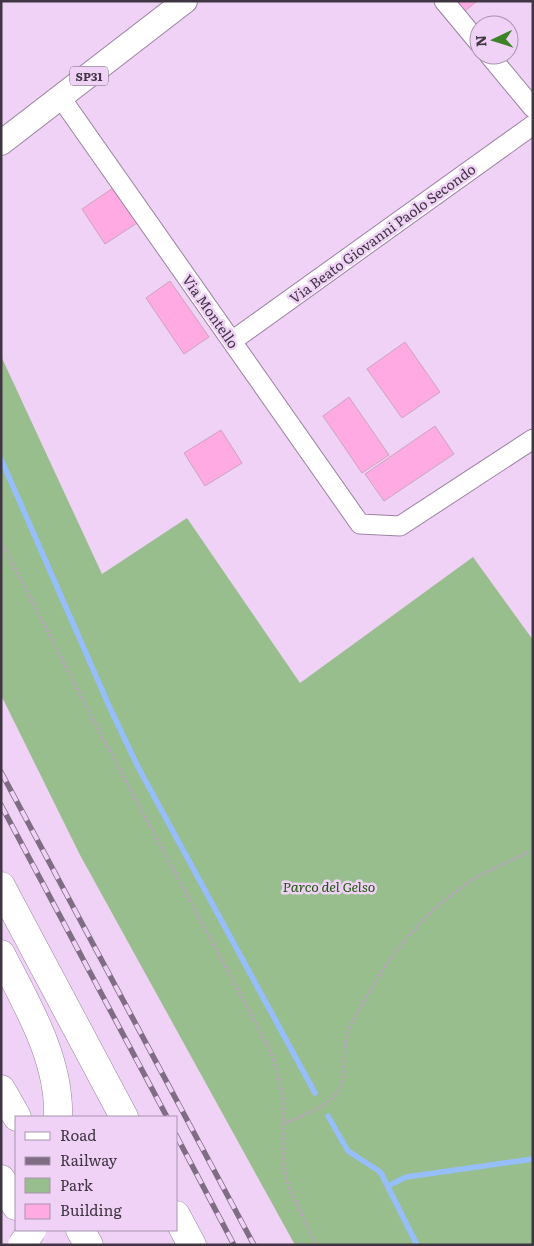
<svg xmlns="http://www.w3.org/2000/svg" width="534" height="1246" viewBox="0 0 534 1246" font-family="Literata,serif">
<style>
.green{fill:#98be8e}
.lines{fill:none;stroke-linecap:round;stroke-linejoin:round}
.stream{stroke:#97befc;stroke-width:5.5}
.building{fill:#ffaae3;stroke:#cba4bd}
.minor-casing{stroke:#9c82a3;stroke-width:21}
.major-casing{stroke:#9c82a3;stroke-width:26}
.highway-casing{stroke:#9c82a3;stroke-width:29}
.path{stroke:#baa2c0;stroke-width:3;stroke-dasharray:2.5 2.5;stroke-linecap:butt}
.minor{stroke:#fff;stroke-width:19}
.major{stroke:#fff;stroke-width:24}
.highway{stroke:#fff;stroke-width:28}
.rail-casing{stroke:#7f6d83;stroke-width:5.5}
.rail{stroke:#efd2f6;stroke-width:4;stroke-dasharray:11;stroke-linecap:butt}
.highway-bridge-casing{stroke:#9c82a3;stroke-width:29;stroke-linecap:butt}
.highway-bridge{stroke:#fff;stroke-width:28}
.labels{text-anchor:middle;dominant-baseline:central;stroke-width:5;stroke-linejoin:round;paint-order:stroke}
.shield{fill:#efd2f6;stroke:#746479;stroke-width:1}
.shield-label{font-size:12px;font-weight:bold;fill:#403543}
.street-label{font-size:14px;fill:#403543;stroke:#efd2f6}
.park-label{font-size:14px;font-style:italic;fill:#1e5709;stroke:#efd2f6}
</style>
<rect width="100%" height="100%" fill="#efd2f6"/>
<path class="green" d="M1,356L102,574L187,518L300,683L473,557L533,640V1245H295L80,855L1,695Z"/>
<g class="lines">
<g class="stream">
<path d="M1,459L110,708L138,767L315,1093"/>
<path d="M328,1116L348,1151L379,1171L382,1175L417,1245"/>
<path d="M388,1186L406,1177L533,1159"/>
</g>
</g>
<g class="building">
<path d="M457,1H477L465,11Z"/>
<path d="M113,188L137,223L105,244L82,209Z"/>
<path d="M170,281L209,337L184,354L146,298Z"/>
<path d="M405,342L440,392L402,418L367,369Z"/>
<path d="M349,397L389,455L362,473L323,416Z"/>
<path d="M435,426L454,454L384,501L365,474Z"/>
<path d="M221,430L242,463L205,486L184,453Z"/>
</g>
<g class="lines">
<defs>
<g id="minor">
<path d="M444,1L479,43"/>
<path d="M489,55L533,108"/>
<path d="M61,98L360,524L400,526L533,439"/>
<path d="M232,341L533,125"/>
</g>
<path id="major" d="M1,143L185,1"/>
<g id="highway">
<path d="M1,886L124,1117"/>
<path d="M1,954C27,1005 60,1059 58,1117"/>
<path d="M1,1089L17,1117"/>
<path d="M1,1179L16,1206"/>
<path d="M176,1215L192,1245"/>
<path d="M80,1230L89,1245"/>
</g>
</defs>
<use href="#minor" class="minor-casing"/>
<use href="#major" class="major-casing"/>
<use href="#highway" class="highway-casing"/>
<g class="path">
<path d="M1,541L97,727L268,1046L277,1070L283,1095V1166L288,1185L316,1245"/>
<path d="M282,1124C299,1118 335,1104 341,1085C346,1071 343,1055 346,1040C350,1021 364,1002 373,986C399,942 437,899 481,875C498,866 516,858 533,850"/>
</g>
<use href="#minor" class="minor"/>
<use href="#major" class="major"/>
<use href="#highway" class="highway"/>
<defs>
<g id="rail">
<path d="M1,772L254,1245"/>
<path d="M1,805L167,1117"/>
<path d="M176,1135L234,1245"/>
</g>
</defs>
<use href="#rail" class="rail-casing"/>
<use href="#rail" class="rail"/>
<defs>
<path id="highway-bridge" d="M22,1245L32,1230"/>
</defs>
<use href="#highway-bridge" class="highway-bridge-casing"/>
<use href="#highway-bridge" class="highway-bridge"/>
</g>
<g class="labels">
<rect class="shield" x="70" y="66.5" width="38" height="19" rx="4"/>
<g class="shield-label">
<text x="89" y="76">SP31</text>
</g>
<g class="street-label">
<text transform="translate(382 233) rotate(-36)">Via Beato Giovanni Paolo Secondo</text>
<text transform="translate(211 311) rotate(55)">Via Montello</text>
</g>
<g class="park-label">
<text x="329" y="886">Parco del Gelso</text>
</g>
</g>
<rect width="534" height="1246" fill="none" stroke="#403543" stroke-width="5"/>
<rect x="15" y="1116" width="162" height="115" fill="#efd2f6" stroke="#a993ae"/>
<rect x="25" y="1132" width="25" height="8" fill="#ffffff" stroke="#a993ae"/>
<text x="60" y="1141" font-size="15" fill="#403543">Road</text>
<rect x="25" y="1157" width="25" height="8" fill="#7f6d83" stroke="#a993ae"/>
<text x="60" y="1166" font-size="15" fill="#403543">Railway</text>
<rect x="25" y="1178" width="25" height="15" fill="#98be8e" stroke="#a993ae"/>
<text x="60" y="1191" font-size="15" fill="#403543">Park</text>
<rect x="25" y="1204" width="25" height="15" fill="#ffaae3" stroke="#a993ae"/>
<text x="60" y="1216" font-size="15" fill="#403543">Building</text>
<g transform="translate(494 40) rotate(266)"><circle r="24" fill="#efd2f6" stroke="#a993ae"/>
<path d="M0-4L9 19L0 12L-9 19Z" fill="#3c8227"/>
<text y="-8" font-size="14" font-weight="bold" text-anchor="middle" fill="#403543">N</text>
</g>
</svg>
